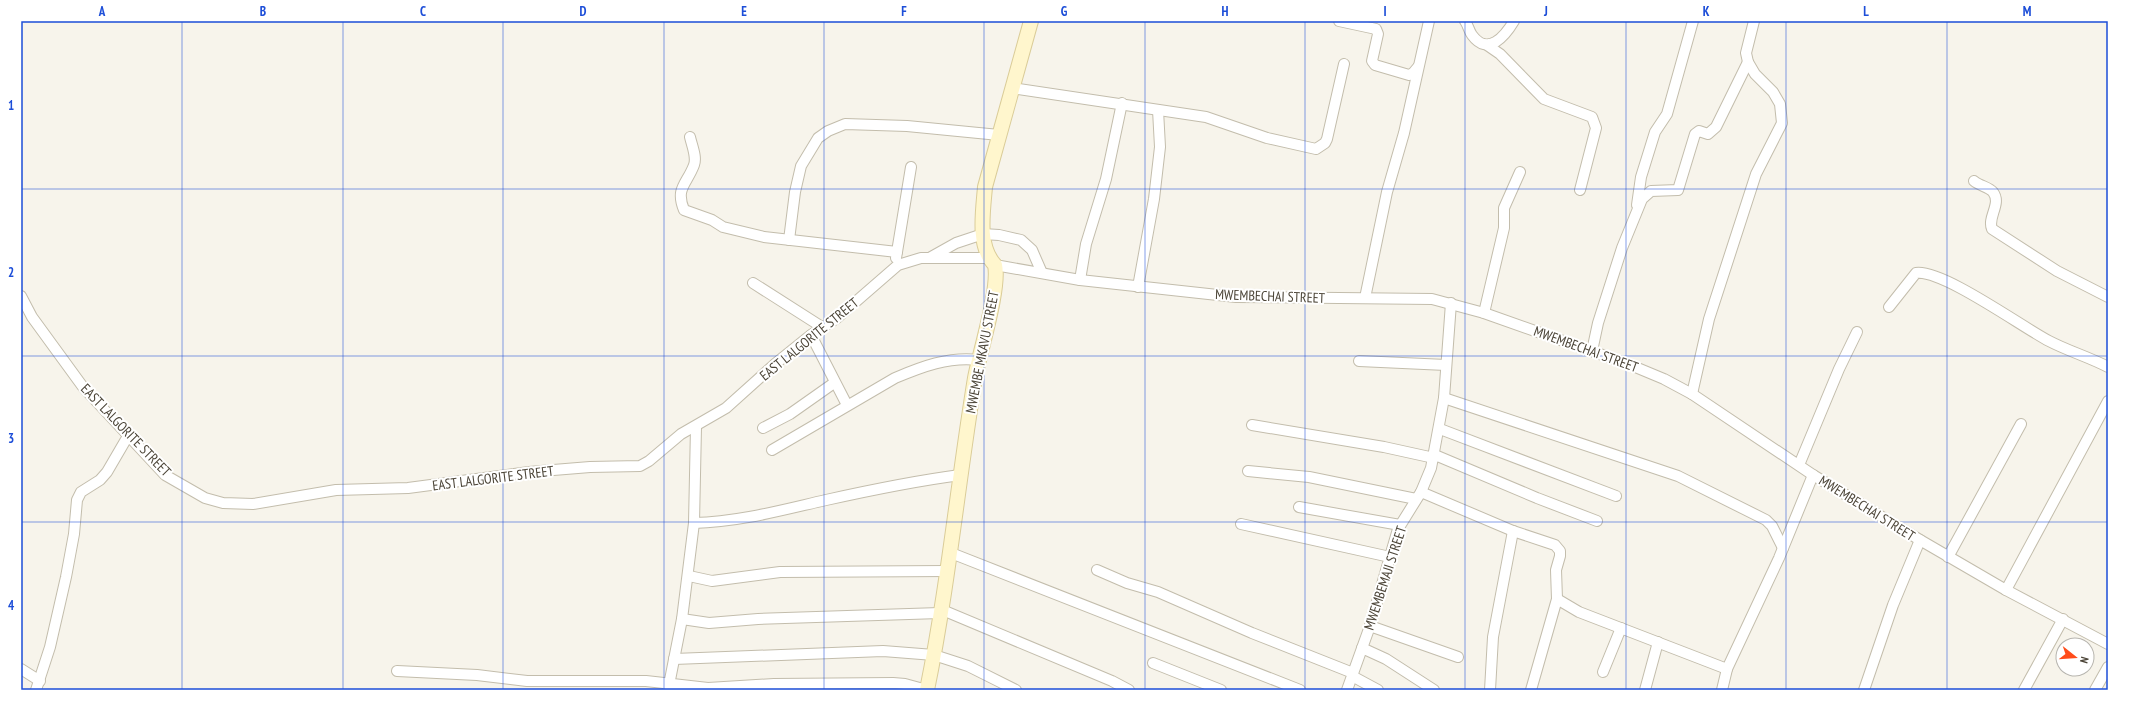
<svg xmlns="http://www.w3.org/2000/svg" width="2129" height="711" viewBox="0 0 2129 711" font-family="'PT Sans Narrow',sans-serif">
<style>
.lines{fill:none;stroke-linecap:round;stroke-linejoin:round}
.street-casing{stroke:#c3bdac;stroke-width:12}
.secondary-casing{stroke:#dacc98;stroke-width:16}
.street{stroke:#fff;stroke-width:10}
.secondary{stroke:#fff6cd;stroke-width:14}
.grid{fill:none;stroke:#1d4ed8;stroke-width:1;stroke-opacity:0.55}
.labels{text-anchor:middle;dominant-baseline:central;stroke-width:4;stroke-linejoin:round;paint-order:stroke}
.street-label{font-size:14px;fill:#4c4538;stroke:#fff}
.neatline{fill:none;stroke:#1d4ed8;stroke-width:1.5}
.grid-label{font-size:13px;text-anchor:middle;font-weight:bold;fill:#1d4ed8}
</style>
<rect width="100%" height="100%" fill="#f7f4eb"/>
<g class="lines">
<defs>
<g id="street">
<path d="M1339,21L1376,29L1378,34L1372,61L1375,65L1409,75L1413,73L1418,67"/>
<path d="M1465,21C1468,25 1469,31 1472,35C1488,57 1505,36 1514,21"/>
<path d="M1487,45L1500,54L1544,99L1592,117L1596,128L1580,190"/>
<path d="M1012,88L1206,117L1267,138L1316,149L1325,143L1327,139L1344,64"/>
<path d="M690,137C692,146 697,157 694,165C687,184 675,188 684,210L712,220L723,227L764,237L897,252"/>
<path d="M1974,181C1980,186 1989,187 1993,192C2002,204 1987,217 1992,229L2057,271L2108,297"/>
<path d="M1637,205L1641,177L1655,132L1667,114L1693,21"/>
<path d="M789,240L795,192L801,166L818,138L828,131L845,124L907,126L999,135"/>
<path d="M931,257L956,243L983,234L999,235L1021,240L1032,250L1042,273"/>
<path d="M896,258L911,167"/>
<path d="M995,265L1080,280L1236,297L1432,299L1484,313L1628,364L1664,379L1692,394L1813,475L1920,540L2006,590L2108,644"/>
<path d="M1080,280L1086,244L1106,179L1122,103"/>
<path d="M753,283L822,327"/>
<path d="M1138,287L1154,199L1160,147L1158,110"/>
<path d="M21,296L32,317L83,387L165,475L205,498L223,503L253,504L336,490L408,488L529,472L590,467L640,466L649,461L681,434L726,408L775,364L811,335L837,318L898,265L921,258H988"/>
<path d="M1365,298L1387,192L1404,133L1429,21"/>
<path d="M1889,307L1916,273C1942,269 2022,327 2049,341C2068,351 2089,357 2108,367"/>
<path d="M1484,313L1504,228V208L1520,172"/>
<path d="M811,335L847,405"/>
<path d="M1592,351L1598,323L1622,248L1642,199L1651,191L1678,190L1695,134L1699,131L1708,134L1716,127L1748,62"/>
<path d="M1359,361L1446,365"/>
<path d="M1692,394L1709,319L1756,174L1782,123L1780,104L1773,92L1755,74L1748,62L1746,53L1754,21"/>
<path d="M1444,398L1678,476L1766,520L1772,526L1783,548"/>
<path d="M1252,425L1384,447L1434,458"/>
<path d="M763,428L790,414L834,383"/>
<path d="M1440,429L1616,496"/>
<path d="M772,450L895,378C921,367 949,356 979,360"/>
<path d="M1435,455L1537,498L1597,521"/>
<path d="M1799,465L1839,369L1857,332"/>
<path d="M1248,471L1309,477L1416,499"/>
<path d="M1421,492L1513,531L1555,545L1560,551V556L1556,570L1557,599L1531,690"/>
<path d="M1299,507L1400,525"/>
<path d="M694,523C739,522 782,510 826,500C871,490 915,481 960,475"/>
<path d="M1241,524L1390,557"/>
<path d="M951,553L1300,690"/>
<path d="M1948,557L2021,424"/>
<path d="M1097,570L1127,583L1158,592L1252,633L1353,673"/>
<path d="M689,576L712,581L780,572L948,571"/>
<path d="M2006,590L2108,401"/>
<path d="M1557,599L1579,612L1727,669"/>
<path d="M940,609L1112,681L1129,690"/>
<path d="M682,619L709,623L758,619L940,613"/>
<path d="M1370,626L1458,657"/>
<path d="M1362,648L1386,659L1434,690"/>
<path d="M674,659L883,651L934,655L968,666L1016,690"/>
<path d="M1153,663L1221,690"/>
<path d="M21,669L40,681"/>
<path d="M397,671L477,675L527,681H646L708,688L774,684L893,683L905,684L927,690"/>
<path d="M1603,672L1621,628"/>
<path d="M1352,676L1378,690"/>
<path d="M36,690L50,647L66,577L74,534L77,500L81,492L100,480L107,472L128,436"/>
<path d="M668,690L682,619L694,523L696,427"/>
<path d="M1347,690L1370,626L1398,529L1421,492L1431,468L1444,398L1451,303"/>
<path d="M1490,690L1493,637L1513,531"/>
<path d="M1645,690L1658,642"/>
<path d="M1722,690L1727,669L1779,558L1813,475"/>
<path d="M1864,690L1893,605L1920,540"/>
<path d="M2024,690L2063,619"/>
<path d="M2095,690L2108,667"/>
</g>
<path id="secondary" d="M927,690C948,587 958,482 975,378C980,351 1000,288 995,265C977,246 983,212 985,187L1031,21"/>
</defs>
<use href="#street" class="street-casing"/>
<use href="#secondary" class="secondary-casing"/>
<use href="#street" class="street"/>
<use href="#secondary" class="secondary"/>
</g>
<path class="grid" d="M182,21V690M343,21V690M503,21V690M664,21V690M824,21V690M984,21V690M1145,21V690M1305,21V690M1465,21V690M1626,21V690M1786,21V690M1947,21V690M21,189H2108M21,356H2108M21,522H2108"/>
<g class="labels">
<g class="street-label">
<text transform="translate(1270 296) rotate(2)">MWEMBECHAI STREET</text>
<text transform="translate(809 339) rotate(-39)">EAST LALGORITE STREET</text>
<text transform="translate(1586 349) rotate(20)">MWEMBECHAI STREET</text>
<text transform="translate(982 352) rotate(-79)">MWEMBE MKAVU STREET</text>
<text transform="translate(126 430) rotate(46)">EAST LALGORITE STREET</text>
<text transform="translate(493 478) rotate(-7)">EAST LALGORITE STREET</text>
<text transform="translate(1867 508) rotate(32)">MWEMBECHAI STREET</text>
<text transform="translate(1385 578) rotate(-72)">MWEMBEMAJI STREET</text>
</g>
</g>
<rect width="2129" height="711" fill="none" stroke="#ffffff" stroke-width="44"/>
<g transform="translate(2075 657) rotate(107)"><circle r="19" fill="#ffffff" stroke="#b7b5af"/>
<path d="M0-3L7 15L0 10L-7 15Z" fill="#ff4c1a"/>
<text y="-6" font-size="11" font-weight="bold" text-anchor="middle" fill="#4c4538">N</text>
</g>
<rect x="22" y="22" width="2085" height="667" class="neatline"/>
<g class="grid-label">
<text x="102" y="16">A</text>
<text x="263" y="16">B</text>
<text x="423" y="16">C</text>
<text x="583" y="16">D</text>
<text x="744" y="16">E</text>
<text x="904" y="16">F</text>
<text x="1064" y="16">G</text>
<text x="1225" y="16">H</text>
<text x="1385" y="16">I</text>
<text x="1546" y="16">J</text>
<text x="1706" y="16">K</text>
<text x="1866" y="16">L</text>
<text x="2027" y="16">M</text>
<text x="11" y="110">1</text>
<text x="11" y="277">2</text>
<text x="11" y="443">3</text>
<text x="11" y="610">4</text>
</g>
</svg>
